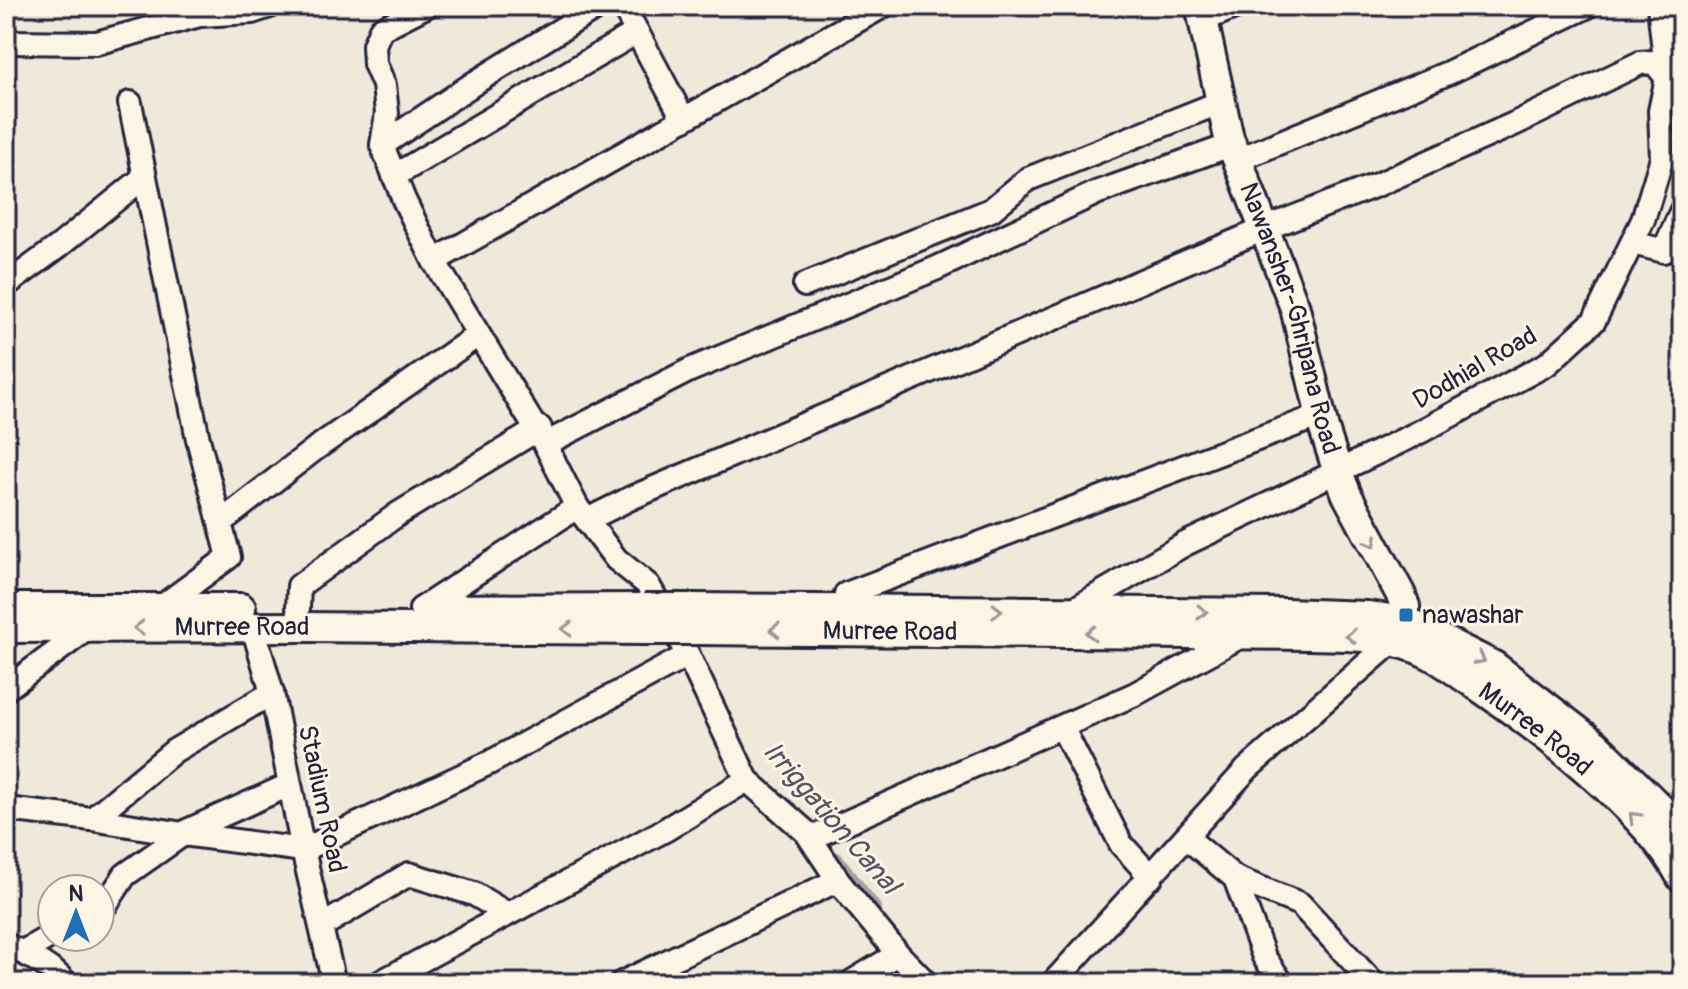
<svg xmlns="http://www.w3.org/2000/svg" width="1688" height="989" viewBox="0 0 1688 989" font-family="Pangolin,sans-serif">
<style>
.lines{fill:none;stroke-linecap:round;stroke-linejoin:round}
.canal{stroke:#a6a2a2;stroke-width:16}
.minor-casing{stroke:#22223b;stroke-width:28}
.major-casing{stroke:#22223b;stroke-width:34}
.minor{stroke:#fcf5e5;stroke-width:22}
.major{stroke:#fcf5e5;stroke-width:28}
.major-bridge-casing{stroke:#22223b;stroke-width:34;stroke-linecap:butt}
.major-bridge{stroke:#fcf5e5;stroke-width:28}
.oneway{stroke:#9a9698}
.poi-dot{fill:#1f6fb2;stroke:#fcf5e5;stroke-width:3}
.labels{text-anchor:middle;dominant-baseline:central;stroke-width:6;stroke-linejoin:round;paint-order:stroke}
.street-label{font-size:26px;fill:#22223b;stroke:#fcf5e5}
.poi-label{font-size:26px;fill:#22223b;stroke:#fcf5e5;text-anchor:start}
.water-label{font-size:28px;font-style:italic;fill:#575564;stroke:#fcf5e5}
</style>
<rect width="100%" height="100%" fill="#efe8db"/>
<filter id="ink" filterUnits="userSpaceOnUse"><feTurbulence type="fractalNoise" baseFrequency=".0125" numOctaves="2"/><feDisplacementMap in="SourceGraphic" scale="16" xChannelSelector="R" yChannelSelector="G"/><feConvolveMatrix kernelMatrix="1 2 1 2 8 2 1 2 1" color-interpolation-filters="sRGB"/></filter>
<g filter="url(#ink)">
<g class="lines">
<path class="canal" d="M836,860L873,908"/>
<defs>
<g id="minor">
<path d="M426,6L381,29L374,45L375,64L384,85L387,113L382,145L404,200L434,261L545,444L577,507L616,559L648,585L688,655L747,780L806,832L842,886L898,954L926,983"/>
<path d="M623,6L683,118"/>
<path d="M1659,6L1667,78"/>
<path d="M1203,20L1237,6"/>
<path d="M6,42L96,43L200,15L252,12L270,6"/>
<path d="M130,103L198,439L229,557L161,607"/>
<path d="M382,145L476,82L599,6"/>
<path d="M1237,160L1448,73L1588,6"/>
<path d="M394,176L637,32"/>
<path d="M1633,243L1664,251L1682,210"/>
<path d="M434,261L883,6"/>
<path d="M6,285L59,246L144,177"/>
<path d="M805,285L991,210L1028,179L1221,102"/>
<path d="M545,444L690,370L937,268L1096,193L1231,145"/>
<path d="M587,520L631,498L1264,229L1379,184L1514,124L1640,63L1654,62L1667,78"/>
<path d="M221,522L315,449L478,335"/>
<path d="M298,608L299,586L398,514L540,428"/>
<path d="M846,608V594L1321,415"/>
<path d="M421,609L577,507"/>
<path d="M1069,612L1185,544L1416,434L1547,364L1594,321L1643,220L1662,158L1660,111L1667,78L1682,58"/>
<path d="M253,627L272,693L303,850L334,983"/>
<path d="M6,689L87,629"/>
<path d="M1062,727L1121,844L1151,877"/>
<path d="M6,809L92,819L183,834L303,850L489,763L688,655"/>
<path d="M92,819L174,751L272,693"/>
<path d="M1186,837L1235,878L1264,957L1282,983"/>
<path d="M811,838L1135,694L1243,635"/>
<path d="M1235,878L1300,904L1373,983"/>
<path d="M100,908L106,904L125,875L189,830L289,785"/>
<path d="M322,926L409,874L474,894L506,913"/>
<path d="M6,945C27,954 51,966 66,983"/>
<path d="M23,952L52,935"/>
<path d="M379,983L665,830L747,780"/>
<path d="M622,983L838,880"/>
<path d="M850,983L898,954"/>
<path d="M1053,983L1247,769L1393,641"/>
</g>
<g id="major">
<path id="s1" d="M1200,6L1229,138L1295,308L1324,429L1338,472L1347,495L1401,595L1405,606V621"/>
<path d="M6,608H241"/>
<path d="M695,608L1286,613L1367,616L1405,621L1494,666L1596,745L1662,810L1682,835"/>
<path d="M431,609L644,608"/>
<path id="s2" d="M6,628L302,627L645,630"/>
<path id="s3" d="M696,630L1310,635C1351,636 1392,635 1429,654C1445,662 1460,675 1475,684C1540,729 1645,808 1682,878"/>
</g>
</defs>
<use href="#minor" class="minor-casing"/>
<use href="#major" class="major-casing"/>
<use href="#minor" class="minor"/>
<use href="#major" class="major"/>
<defs>
<g id="major-bridge">
<path d="M644,608H695"/>
<path d="M645,630H696"/>
</g>
</defs>
<use href="#major-bridge" class="major-bridge-casing"/>
<use href="#major-bridge" class="major-bridge"/>
</g>
<defs><path id="oneway-chevron" d="M-2-3.5L2.5 0L-2 3.5" fill="none" stroke-width="1.6" stroke-linecap="round" stroke-linejoin="round" transform="scale(2)"/></defs>
<g class="oneway">
<use href="#oneway-chevron" transform="translate(1372 542) rotate(61)"/>
<use href="#oneway-chevron" transform="translate(997 611) rotate(1)"/>
<use href="#oneway-chevron" transform="translate(1202 612)"/>
<use href="#oneway-chevron" transform="translate(139 628) rotate(179)"/>
<use href="#oneway-chevron" transform="translate(567 629) rotate(-179)"/>
<use href="#oneway-chevron" transform="translate(775 630) rotate(-179)"/>
<use href="#oneway-chevron" transform="translate(1091 633) rotate(-180)"/>
<use href="#oneway-chevron" transform="translate(1351 636) rotate(-179)"/>
<use href="#oneway-chevron" transform="translate(1480 659) rotate(27)"/>
<use href="#oneway-chevron" transform="translate(1634 817) rotate(-134)"/>
</g>
</g>
<rect class="poi-dot" x="1398" y="607" width="16" height="16" rx="4"/>
<g class="labels">
<g class="street-label">
<text stroke="none"><textPath href="#s1" startOffset="326">Nawansher-Ghripana Road</textPath></text>
<text transform="translate(1475 368) rotate(-30)">Dodhial Road</text>
<text stroke="none"><textPath href="#s2" startOffset="236">Murree Road</textPath></text>
<text stroke="none"><textPath href="#s3" startOffset="194">Murree Road</textPath></text>
<text stroke="none"><textPath href="#s3" startOffset="866">Murree Road</textPath></text>
<text transform="translate(322 799) rotate(78)">Stadium Road</text>
</g>
<g class="poi-label">
<text x="1422" y="615">nawashar</text>
</g>
<g class="water-label">
<text transform="translate(831 818) rotate(49)">Irriggation Canal</text>
</g>
</g>
<rect width="1688" height="989" fill="none" stroke="#fcf5e5" stroke-width="32"/>
<rect x="16" y="16" width="1656" height="957" fill="none" stroke="#22223b" stroke-width="3" filter="url(#ink)"/>
<g transform="translate(76 913)"><circle r="38" fill="#fcf5e5" stroke="#a5a1a1" stroke-width="2"/>
<path d="M0-6L14 30L0 20L-14 30Z" fill="#1f6fb2"/>
<text y="-12" font-size="22" font-weight="bold" text-anchor="middle" fill="#22223b">N</text>
</g>
</svg>
